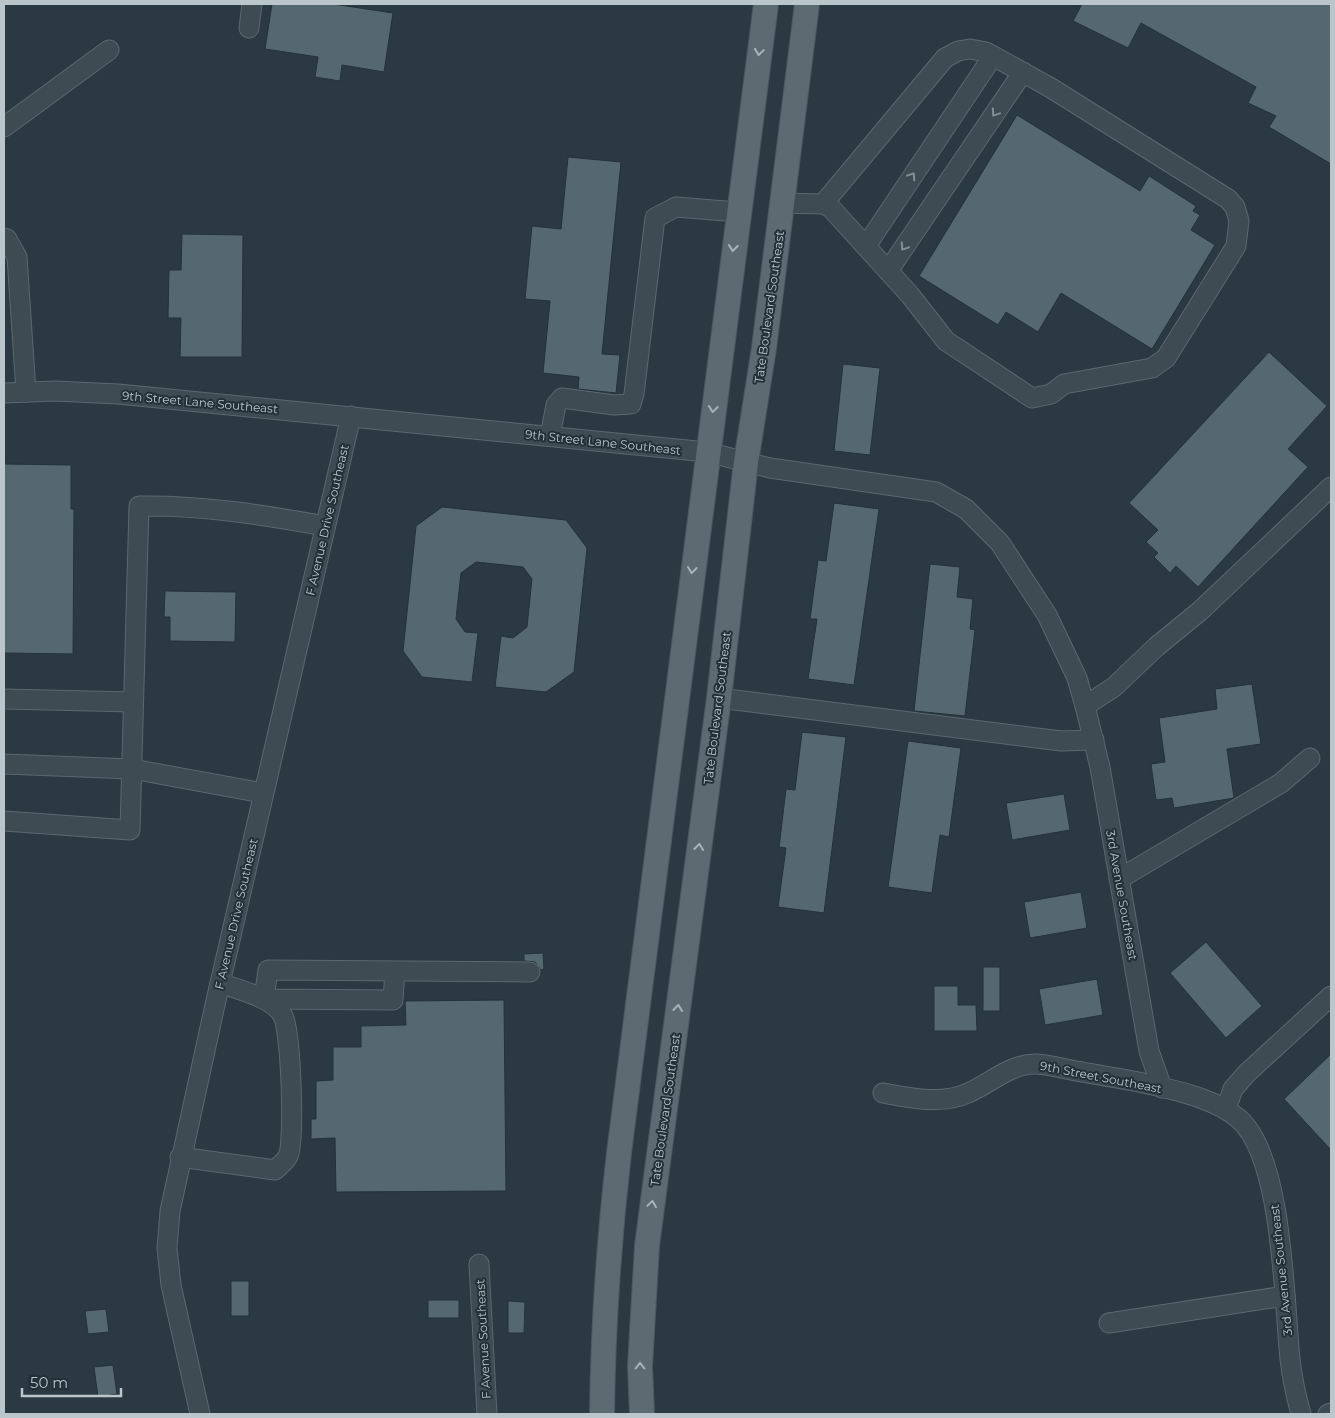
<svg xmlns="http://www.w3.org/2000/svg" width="1335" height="1418" viewBox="0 0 1335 1418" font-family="Montserrat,sans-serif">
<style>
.building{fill:#55676f;stroke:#243239}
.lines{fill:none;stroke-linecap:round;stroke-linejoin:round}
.minor-casing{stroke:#5c686f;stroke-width:21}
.major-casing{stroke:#4a575e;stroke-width:26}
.minor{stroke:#3e4b52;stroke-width:19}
.major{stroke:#5c6a72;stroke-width:24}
.oneway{stroke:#a8b3ba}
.oneway2{stroke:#838e95}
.labels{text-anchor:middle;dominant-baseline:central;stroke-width:4;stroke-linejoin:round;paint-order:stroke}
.street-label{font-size:12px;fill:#bbc5cc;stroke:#223037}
</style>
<rect width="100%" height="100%" fill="#2a3942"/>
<g class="building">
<path d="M272,4H333L393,13L384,72L342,65L340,81L315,77L318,57L265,49Z"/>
<path d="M1082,4H1331V164L1269,127L1276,116L1248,103L1256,87L1141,23L1128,48L1073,21Z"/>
<path d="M1017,115L1140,191L1149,176L1196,206L1193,211L1200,215L1191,230L1215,245L1152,349L1061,293L1038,332L1006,312L998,325L919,276Z"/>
<path d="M568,157L621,162L602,354L620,355L616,393L578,389L579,377L543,373L550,301L525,299L532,226L561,229Z"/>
<path d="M182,234L243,235L242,357H180L181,318H168L169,270H181Z"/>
<path d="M1269,352L1327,406L1288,449L1308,467L1198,587L1176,566L1170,573L1154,557L1158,553L1146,542L1158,530L1129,503Z"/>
<path d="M843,364L880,368L870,455L834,451Z"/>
<path d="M4,464L71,465V509H74L73,654L4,653Z"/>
<path d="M834,503L879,509L854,685L808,679L817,619H810L818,560L826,561Z"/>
<path d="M442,507L566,520L587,548L574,672L546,692L495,687L501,636L513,638L527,627L532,579L523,567L476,562L461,573L456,619L465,632L478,633L472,682L422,677L403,651L416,526Z"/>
<path d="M930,564L960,567L957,597L973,599L970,629L975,630L965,716L914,711Z"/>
<path d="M165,591L236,592L235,642L170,641V617H164Z"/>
<path d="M1252,684L1261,744L1227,749L1234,798L1174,808L1172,798L1156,800L1151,764L1165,762L1159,718L1217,709L1215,689Z"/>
<path d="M802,732L846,737L824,913L778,907L786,848L779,847L786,789L795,790Z"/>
<path d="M908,741L961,748L949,837L940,835L932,893L888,887Z"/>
<path d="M1064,794L1070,830L1012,840L1006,803Z"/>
<path d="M1081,892L1087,928L1030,938L1024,902Z"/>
<path d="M1206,942L1262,1006L1226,1038L1170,973Z"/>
<path d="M543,953L544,969L541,970L535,962L524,961V954Z"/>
<rect x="983" y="967" width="17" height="44"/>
<path d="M1097,979L1103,1015L1045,1025L1039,989Z"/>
<path d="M934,986H958V1005H976L977,1031H934Z"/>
<path d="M504,1000L506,1191L336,1192L335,1138L311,1139V1119H316V1081L333,1080V1047H361V1026L406,1025L405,1001Z"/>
<path d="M1331,1054V1150L1284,1099Z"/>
<rect x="231" y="1281" width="18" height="35"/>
<rect x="428" y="1300" width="31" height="18"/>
<path d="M508,1301L525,1302L524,1333H508Z"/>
<path d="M106,1309L109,1332L88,1334L85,1311Z"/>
<path d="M113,1365L117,1394L98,1397L94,1367Z"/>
</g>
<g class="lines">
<defs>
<g id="minor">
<path d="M249,28L252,4"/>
<path d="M4,127L109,50"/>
<path d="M782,203L823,204L830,207L910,295L946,341L1032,398L1051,394L1064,384L1152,368L1166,358L1236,246L1239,221L1235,207L1228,199L1051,88L986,52L970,49L958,51L945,58L823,204"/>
<path d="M4,238L7,239L17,257L26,392"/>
<path d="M866,246L993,56"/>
<path d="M888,271L1023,72"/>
<path d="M4,393L55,391L118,394L707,452L770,468L936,492L966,509L1000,543L1047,615L1077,678L1085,706L1100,767L1149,1051L1162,1088"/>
<path d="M550,436L556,405L562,398L614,405L631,404L634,394L655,218L676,207L738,212"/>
<path d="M719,698L1061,741L1094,740"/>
<path d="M4,699L133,702"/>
<path d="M1085,706L1114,687L1156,647L1200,611L1331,487"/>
<path d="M4,764L132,769L263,793"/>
<path d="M4,821L130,830L139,506C202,505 264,515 325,526"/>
<path d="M1119,879L1281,783L1310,758"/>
<path d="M395,971L393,1000L264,999L268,970L530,972"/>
<path d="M883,1093C910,1098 942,1105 968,1093C991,1083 1011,1063 1037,1064C1052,1065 1067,1070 1082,1072C1104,1076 1126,1079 1148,1084C1178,1091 1216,1099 1239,1119C1283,1157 1284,1301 1290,1359C1292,1378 1296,1396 1301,1414"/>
<path d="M1226,1109L1233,1089L1247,1073L1331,996"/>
<path d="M180,1157L275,1170C279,1166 286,1161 288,1156C295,1142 291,1031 283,1016C274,998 237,989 220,983"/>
<path d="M479,1264L487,1414"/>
<path d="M1109,1323L1285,1296"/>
<path d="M200,1414L171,1285L167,1248L170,1211L215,1005L351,416"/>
<path d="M1328,1414L1331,1413"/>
</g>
<g id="major">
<path d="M602,1414C603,1326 609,1240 619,1153L766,4"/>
<path d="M642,1414L640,1366L647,1246L719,698L746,462L764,348L807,4"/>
</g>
</defs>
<use href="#minor" class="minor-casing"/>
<use href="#major" class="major-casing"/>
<use href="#minor" class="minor"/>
<use href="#major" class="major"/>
</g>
<defs><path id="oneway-chevron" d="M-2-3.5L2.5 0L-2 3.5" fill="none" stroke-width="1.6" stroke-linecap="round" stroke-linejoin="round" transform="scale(1.25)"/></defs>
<g class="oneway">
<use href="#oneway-chevron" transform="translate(759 52) rotate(98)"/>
<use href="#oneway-chevron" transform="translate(733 248) rotate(97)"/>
<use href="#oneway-chevron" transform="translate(713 409) rotate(97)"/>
<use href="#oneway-chevron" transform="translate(692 570) rotate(97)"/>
<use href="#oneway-chevron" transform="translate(699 847) rotate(-83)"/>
<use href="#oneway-chevron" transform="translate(678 1008) rotate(-83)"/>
<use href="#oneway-chevron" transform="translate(652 1204) rotate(-82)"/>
<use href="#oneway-chevron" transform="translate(640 1366) rotate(-90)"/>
</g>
<g class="oneway2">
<use href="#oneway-chevron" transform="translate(995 113) rotate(124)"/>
<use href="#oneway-chevron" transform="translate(912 176) rotate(-56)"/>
<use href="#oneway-chevron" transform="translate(904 247) rotate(124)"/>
</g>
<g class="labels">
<g class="street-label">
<text transform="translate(769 307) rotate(-82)">Tate Boulevard Southeast</text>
<text transform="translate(200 402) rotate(5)">9th Street Lane Southeast</text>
<text transform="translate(603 442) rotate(6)">9th Street Lane Southeast</text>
<text transform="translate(327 520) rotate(-77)">F Avenue Drive Southeast</text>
<text transform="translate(717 708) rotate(-83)">Tate Boulevard Southeast</text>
<text transform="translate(1122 895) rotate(80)">3rd Avenue Southeast</text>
<text transform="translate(236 914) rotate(-77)">F Avenue Drive Southeast</text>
<text transform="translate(1101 1077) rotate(11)">9th Street Southeast</text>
<text transform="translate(665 1110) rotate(-82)">Tate Boulevard Southeast</text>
<text transform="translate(1281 1270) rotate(-96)">3rd Avenue Southeast</text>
<text transform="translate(483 1339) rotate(-93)">F Avenue Southeast</text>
</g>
</g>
<rect width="1335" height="1418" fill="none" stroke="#bbc5cc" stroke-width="10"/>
<path d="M22 1388v8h99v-8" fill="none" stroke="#bbc5cc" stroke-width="2.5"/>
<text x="30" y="1388" font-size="15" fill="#bbc5cc" stroke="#223037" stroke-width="4" paint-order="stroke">50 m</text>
</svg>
